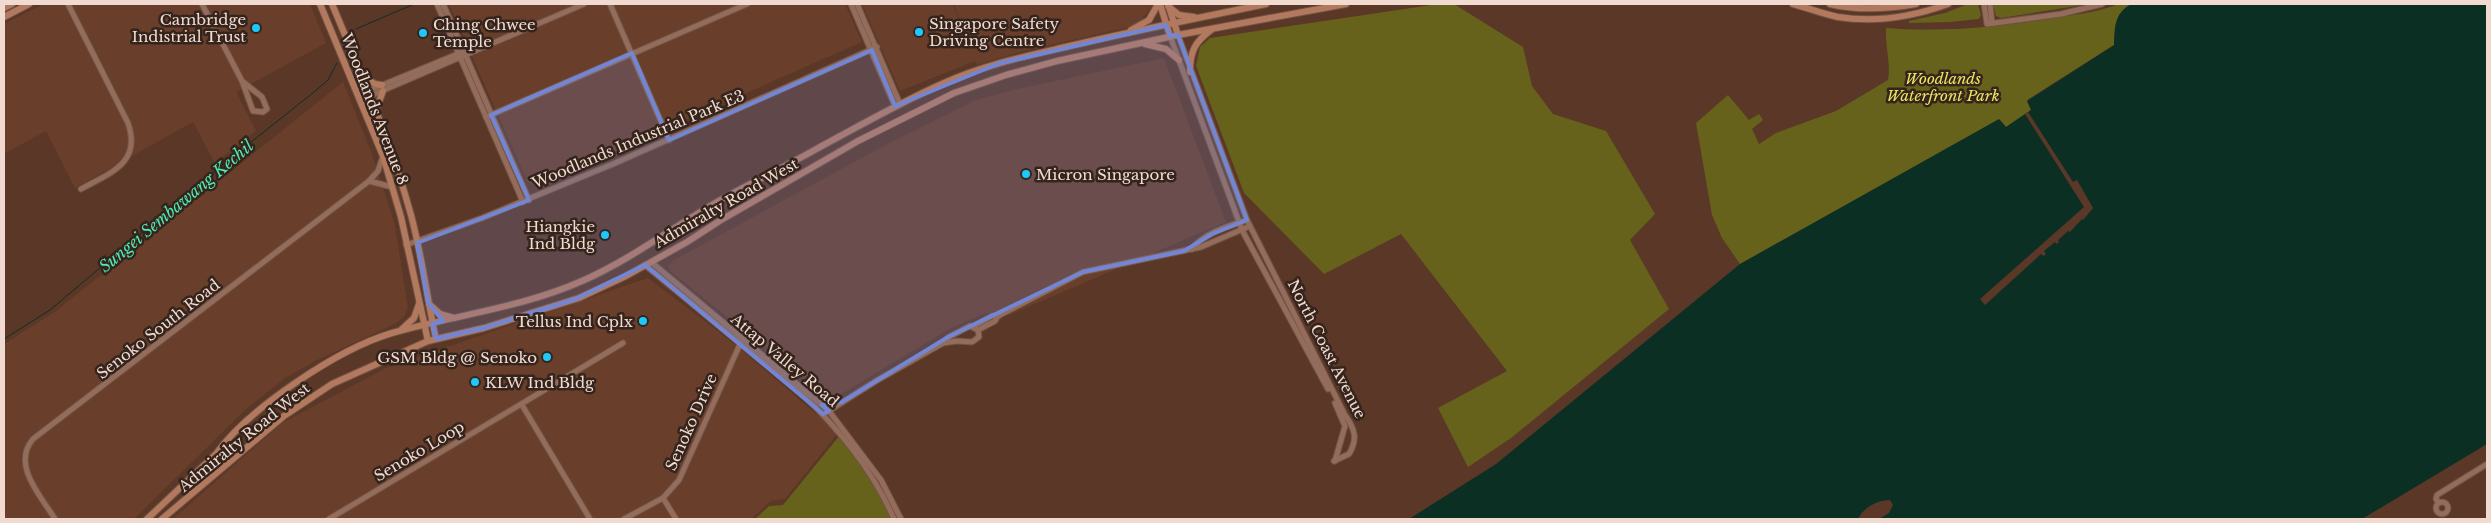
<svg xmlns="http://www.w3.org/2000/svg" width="2491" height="523" viewBox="0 0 2491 523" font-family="'Libre Baskerville',serif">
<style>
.built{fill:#693f2b}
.green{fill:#66621b}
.water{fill:#0b3023}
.pier{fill:#5b3727}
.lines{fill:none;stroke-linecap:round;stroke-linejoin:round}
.stream{stroke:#0b3023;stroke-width:1}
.minor-casing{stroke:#705345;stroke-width:7}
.major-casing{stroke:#705345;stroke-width:8}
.minor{stroke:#936c5b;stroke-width:5}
.major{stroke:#b3795f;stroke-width:6}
.marked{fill:#7286d5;fill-opacity:0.2;stroke:#7286d5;stroke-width:4;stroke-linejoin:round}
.poi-dot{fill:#1dc9fc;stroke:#34241c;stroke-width:2}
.labels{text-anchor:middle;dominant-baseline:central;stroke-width:5;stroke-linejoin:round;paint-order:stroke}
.poi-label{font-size:15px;fill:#f1dbd1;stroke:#34241c;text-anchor:end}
.park-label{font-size:15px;font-style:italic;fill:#eee55f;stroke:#34241c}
.street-label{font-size:15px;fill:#f1dbd1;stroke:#34241c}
.water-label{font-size:16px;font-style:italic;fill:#4deab2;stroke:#34241c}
</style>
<rect width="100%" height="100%" fill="#5b3727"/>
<g class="built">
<path d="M44,4H310L326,43L236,92L256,131L215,163L193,122L75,188L46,131L4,154V24Z"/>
<path d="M449,4H845L862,42L535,186L528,183Z"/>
<path d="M862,4H953L966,36L954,4H1153L1138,25L1020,52L977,65L975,61L900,91Z"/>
<path d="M1164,58L1226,222L1009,315L986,313L981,315L949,329L835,398L824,397L812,385L670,271L668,266L674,260L889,143L976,100L1017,89Z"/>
<path d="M343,82L372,154L395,225L408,308L404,317L395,324L317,360L285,378L245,410L134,519H4V344L56,311Z"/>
<path d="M648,278L736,345L838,433L785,499L771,501L751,519H173L282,423L386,368Z"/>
</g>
<g class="green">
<path d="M1438,4H1454L1523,47L1532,86L1553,114L1606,131L1655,214L1630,240L1669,309L1511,438L1468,467L1438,408L1507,371L1401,234L1324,274L1244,193L1196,66L1200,47L1210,38Z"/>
<path d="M1968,4H1978L1981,15L1979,19L1950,22L1909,23V21L1945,13Z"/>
<path d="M1993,4H2089L2001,18L1996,16Z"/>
<path d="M2119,4H2131C2114,14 2115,27 2114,45L2027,100L2031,110L2006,127L2000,120L1740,264L1722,238L1712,215L1696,123L1728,95L1749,120L1759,114L1763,120L1752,129L1759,144L1776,133L1836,111L1888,80C1891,63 1885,47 1886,28C1941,32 1993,28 2047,19C2071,15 2096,13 2119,4Z"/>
<path d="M840,435L885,500L893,519H755L769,506L783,505Z"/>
</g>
<path class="water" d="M2131,4H2487V444L2362,519H1879L1889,513L1893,505L1890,500C1877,500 1863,508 1858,519H1409L1496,464L1740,264L1999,119L2006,127L2031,110L2027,101L2114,45C2115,27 2114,14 2131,4Z"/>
<path class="pier" d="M2028,112L2073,182L2077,180L2093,208L2083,220L2082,219L2070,232L2068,231L2058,240L2059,242L2057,244L2055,242L2044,251L2046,254L2043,256L2041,254L1985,305L1980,299L2084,207L2025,114Z"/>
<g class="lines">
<g class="stream">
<path d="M356,29L414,4"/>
<path d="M4,339L50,310L216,170L314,92L328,80L337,63"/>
</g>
<defs>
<g id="minor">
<path d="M68,4L128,123C142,163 110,173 81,189"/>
<path d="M202,4L242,81L253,111L263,112L267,109L262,97L242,81"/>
<path d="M437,4L523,202"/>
<path d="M443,4L529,200"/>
<path d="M610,4L669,140"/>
<path d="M851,4L895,106"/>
<path d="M857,4L900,104"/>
<path d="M1984,4L1987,24L2061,14L2102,4"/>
<path d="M1990,4L1992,23"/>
<path d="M1178,35L1247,220L1345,415C1355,429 1358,439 1349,454L1334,461"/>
<path d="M1170,36L1242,230L1328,389"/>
<path d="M368,91L460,53"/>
<path d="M370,96L584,4"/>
<path d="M486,117L747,4"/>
<path d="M369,181L392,187"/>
<path d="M406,245L482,218L613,164L877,47"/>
<path d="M1192,249C1204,233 1229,226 1247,220"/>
<path d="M651,262L829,411L881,480L901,519"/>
<path d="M645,265L801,393C839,429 873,470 894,519"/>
<path d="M974,326L992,316H998"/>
<path d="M978,330L995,321L998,316L1083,272L1201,247L1250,226"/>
<path d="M943,343L957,341L972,342L979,337L978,330"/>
<path d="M820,402L839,403"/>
<path d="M522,405L590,519"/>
<path d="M827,412L876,381L943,343L949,337L970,326L978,330"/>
<path d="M1335,461L1345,426L1335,403"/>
<path d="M663,498L676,519"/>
<circle cx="2442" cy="508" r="6"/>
<path d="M2439,503L2436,499L2437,495L2487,464"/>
<path d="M55,519C41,496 11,465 33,439L369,181L378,171L383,156"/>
<path d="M329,519L623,343"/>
<path d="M624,519L663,498L679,480L741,342"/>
</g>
<g id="major">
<path d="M320,4L383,156L401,217L428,341"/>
<path d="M332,4C361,73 391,142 411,215C422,256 427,298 436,339"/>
<path d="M1160,4L1170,36"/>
<path d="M1793,4C1808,8 1823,14 1838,17C1876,23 1912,17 1948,4"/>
<path d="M1830,4C1859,11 1887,9 1916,4"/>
<path d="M1168,6L1179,15L1194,17"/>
<path d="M1169,7L1178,35"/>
<path d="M4,8L12,4"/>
<path d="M4,17L29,4"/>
<path d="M1131,30L1149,20L1158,4"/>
<path d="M1145,44L1166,49L1179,60"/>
<path d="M1190,72C1190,51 1195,42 1211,30"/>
<path d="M362,76L375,84L382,85"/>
<path d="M376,110L383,91"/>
<path d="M429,304L440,314L454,318"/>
<path d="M401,330L414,318L419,304"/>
<path d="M147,519L216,454C248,409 338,349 392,333C455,315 521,308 582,281C628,261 669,230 712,205C748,184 785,167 820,147C861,125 901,102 944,83C981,66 1022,57 1061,48C1129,32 1197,18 1266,4"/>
<path d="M162,519L284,416L332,384L428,341L484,328L579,298L626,276L687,242L721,220L858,141L954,93L1006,75L1057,61L1178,35L1346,4"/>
</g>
</defs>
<use href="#minor" class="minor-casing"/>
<use href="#major" class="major-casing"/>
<use href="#minor" class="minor"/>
<use href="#major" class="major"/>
</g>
<path class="marked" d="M1166,25L1170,36L1178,35L1247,220L1212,234L1184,251L1083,272L948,337L842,402L822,405L829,411L823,414L645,265L576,299L484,328L436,339L432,324L443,321L428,303L417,243L529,200L491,115L632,53L669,140L872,50L895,106L1000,63Z"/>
<g class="poi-dot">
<circle cx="256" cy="28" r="5"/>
<circle cx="919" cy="32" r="5"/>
<circle cx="423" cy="33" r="5"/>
<circle cx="1026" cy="174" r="5"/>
<circle cx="605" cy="235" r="5"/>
<circle cx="643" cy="321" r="5"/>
<circle cx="547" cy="357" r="5"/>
<circle cx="475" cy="382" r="5"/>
</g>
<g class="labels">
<g class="poi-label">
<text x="246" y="19">Cambridge<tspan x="246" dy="17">Indistrial Trust</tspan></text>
<text x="929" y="23" text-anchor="start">Singapore Safety<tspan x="929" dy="17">Driving Centre</tspan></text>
<text x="433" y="24" text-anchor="start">Ching Chwee<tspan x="433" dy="17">Temple</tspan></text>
<text x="1036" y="174" text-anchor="start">Micron Singapore</text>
<text x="595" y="226">Hiangkie<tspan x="595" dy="17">Ind Bldg</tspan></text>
<text x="633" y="321">Tellus Ind Cplx</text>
<text x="537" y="357">GSM Bldg @ Senoko</text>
<text x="485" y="382" text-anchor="start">KLW Ind Bldg</text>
</g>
<g class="park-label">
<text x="1943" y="78">Woodlands<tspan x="1943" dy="17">Waterfront Park</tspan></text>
</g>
<g class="street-label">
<text transform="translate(375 109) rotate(69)">Woodlands Avenue 8</text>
<text transform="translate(638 139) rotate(-23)">Woodlands Industrial Park E3</text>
<text transform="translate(726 203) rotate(-30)">Admiralty Road West</text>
<text transform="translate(158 329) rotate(-38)">Senoko South Road</text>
<text transform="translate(1327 349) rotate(63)">North Coast Avenue</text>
<text transform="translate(785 360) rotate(40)">Attap Valley Road</text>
<text transform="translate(691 422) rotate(-66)">Senoko Drive</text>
<text transform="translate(244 437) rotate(-39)">Admiralty Road West</text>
<text transform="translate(419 451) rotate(-31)">Senoko Loop</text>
</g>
<g class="water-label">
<text transform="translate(176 206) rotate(-40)">Sungei Sembawang Kechil</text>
</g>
</g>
<rect width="2491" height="523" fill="none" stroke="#f1dbd1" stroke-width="10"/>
</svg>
